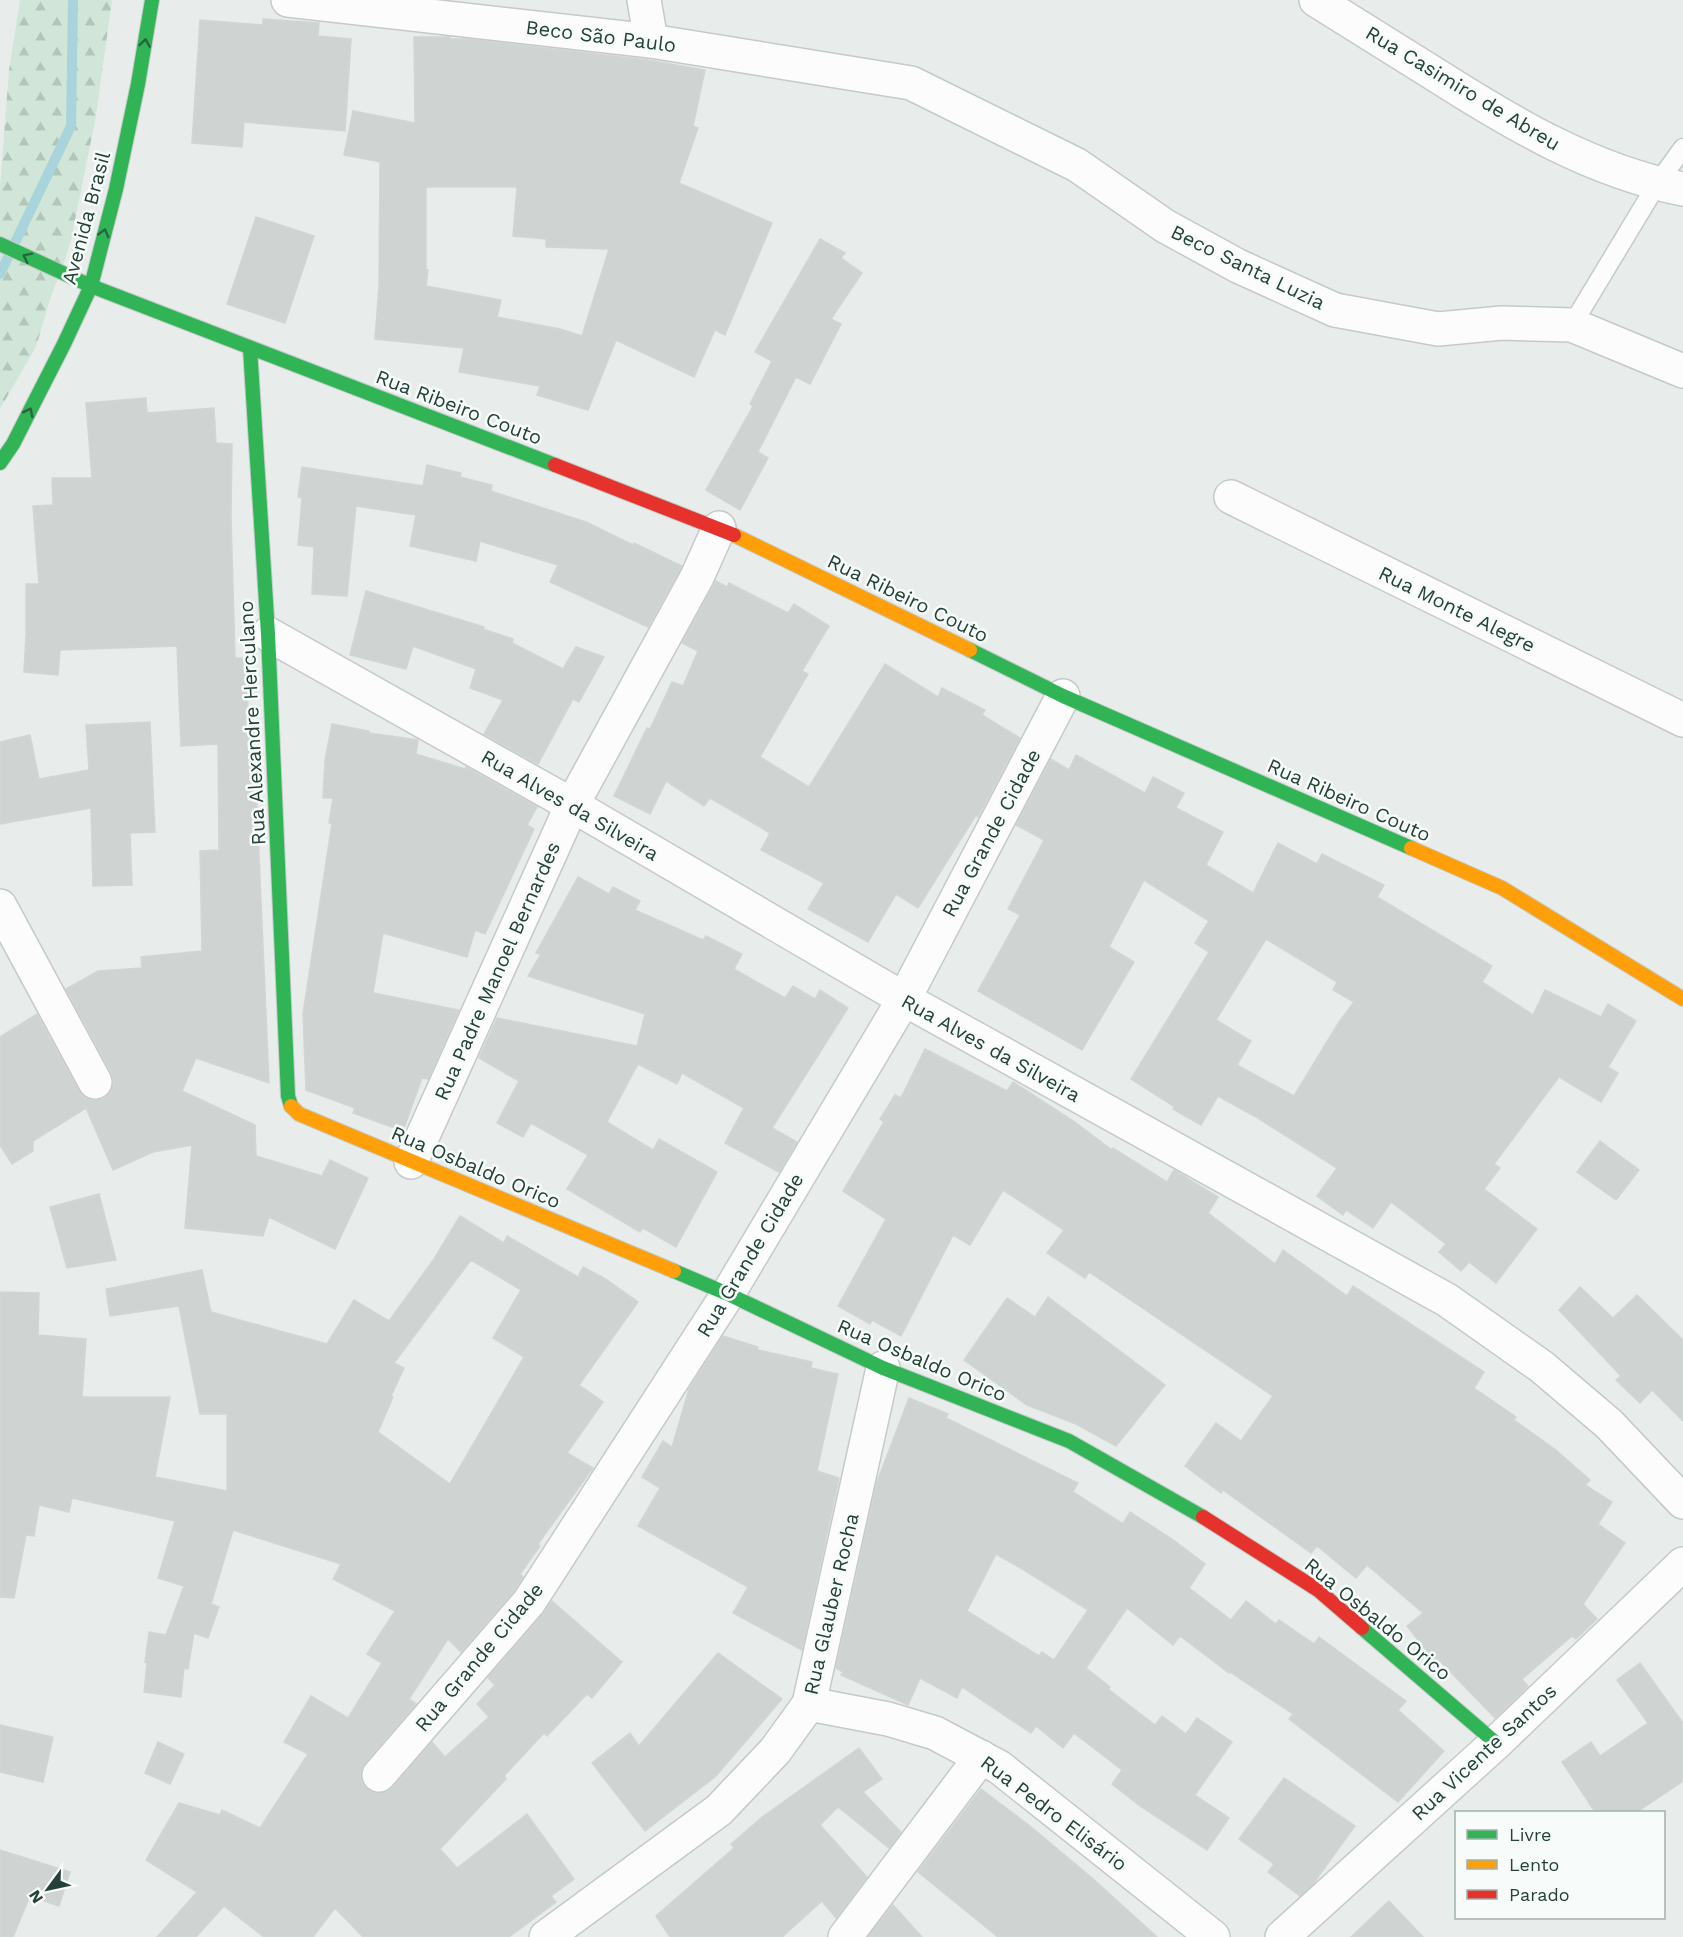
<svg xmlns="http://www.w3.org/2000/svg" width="1683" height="1937" viewBox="0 0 1683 1937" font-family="'Work Sans',sans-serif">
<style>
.forest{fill:url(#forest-firs)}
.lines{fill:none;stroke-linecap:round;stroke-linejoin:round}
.stream{stroke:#a9d4db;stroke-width:10}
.building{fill:#cfd4d2;stroke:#d1d6d4;stroke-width:1.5;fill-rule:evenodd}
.lane-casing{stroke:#c5cac8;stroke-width:21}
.street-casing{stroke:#c5cac8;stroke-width:36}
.fast-casing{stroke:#c3cbc8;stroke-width:16}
.slow-casing{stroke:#c3cbc8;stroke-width:16}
.jam-casing{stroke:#c3cbc8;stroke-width:16}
.lane{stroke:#fcfcfc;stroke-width:18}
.street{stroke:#fcfcfc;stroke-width:33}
.fast{stroke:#30b455;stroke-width:14}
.slow{stroke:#ff9f0a;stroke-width:14}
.jam{stroke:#e5322d;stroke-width:14}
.oneway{stroke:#286442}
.labels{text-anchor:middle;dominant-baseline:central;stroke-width:5;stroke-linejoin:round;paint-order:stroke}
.street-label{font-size:20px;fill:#24423a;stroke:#f7fbf9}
</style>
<defs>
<pattern id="forest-firs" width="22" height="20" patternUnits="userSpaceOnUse" patternTransform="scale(1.5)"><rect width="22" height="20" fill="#d1e6d8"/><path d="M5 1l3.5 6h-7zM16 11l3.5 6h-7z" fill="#b3c6ba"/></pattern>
</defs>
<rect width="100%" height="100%" fill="#e8edeb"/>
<path class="forest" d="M20,0H112L96,116L71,240L64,263L51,296L36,347L0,409V188L9,70Z"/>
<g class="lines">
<path class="stream" d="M0,274L71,126L73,0"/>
</g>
<g class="building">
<path d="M263,19L319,23L318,36L351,39L345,131L244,122L242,147L192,143L200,20L263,25Z"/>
<path d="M414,37H450V39H468L648,60L705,70L693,126L698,128L679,183L772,223L725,335L715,330L694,377L616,340L588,410L537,395L540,386L459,372L464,348L375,339L379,286L380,162L344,155L353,111L415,123ZM426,187H517L513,236L546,239V247L609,249L582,336L560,329L497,317L501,300L426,286L428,270H426Z"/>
<path d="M256,217L314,236L285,323L227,304Z"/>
<path d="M820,239L845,253L841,258L862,273L831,319L841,324L810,384L796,377L758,452L768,458L740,510L706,490L753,406L750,404L772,361L755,352Z"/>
<path d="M146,398L147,413L214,408L216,443L232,444L231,517L235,658H247L248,717H253L269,1083L196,1058L182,1091L255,1125L256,1156L322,1176L330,1160L368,1178L335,1249L269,1217L263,1236L185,1228L192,1145L153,1152L113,1170L86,1108L33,1141V1151L12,1164L0,1145V1037L37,1014L79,1091L86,1098L94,1101L103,1099L111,1091L114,1083L112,1074L66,989L98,971L142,968L141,957L202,951L200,851L219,850L218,744L181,746L177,646L60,650L58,675L24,672L26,635V584H39L33,506L53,505L52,478H92L86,403Z"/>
<path d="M427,465L461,473L460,477L492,485L491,491L586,522L633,545L634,543L682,566L648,627L550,582L558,565L480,541L476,561L410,546L416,515L356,506L347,596L312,594L314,547L298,545L302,498L298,497L302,467L423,486Z"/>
<path d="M716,581L727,587L729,583L788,613L794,604L829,626L802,671L808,674L760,757L809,787L885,664L938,697L942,688L985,710L982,715L1020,738L978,817L976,815L918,908L896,894L868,942L808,909L824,883L761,850L770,833L710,798L704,806L666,781L650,814L614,796L647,728L650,729L672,682L683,686L698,651L682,643Z"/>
<path d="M366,591L484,627L483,629L513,639L512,643L563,669L576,647L604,657L579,702L573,699L538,764L484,734L503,700L470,688L476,669L413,646L406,669L350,655Z"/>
<path d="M150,722L155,832L130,833L132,885L93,886L91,808L0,824V742L30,735L39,779L89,770L86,725Z"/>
<path d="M332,724L369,731V733L418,740L416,754L465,769L466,767L537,807L527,825L534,829L485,934L475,930L467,957L383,933L373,993L459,1010L428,1079L422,1078L403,1131L353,1113L355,1108L306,1090L303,1014L332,823H329L333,798H323L325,760Z"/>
<path d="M1076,755L1145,793L1153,777L1184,793L1176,808L1223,832L1206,865L1253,893L1278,843L1317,864L1322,854L1384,885L1377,897L1492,966L1482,982L1533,1015L1545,990L1601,1017L1608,1004L1636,1021L1608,1067L1618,1073L1601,1102L1559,1077L1494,1164L1500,1168L1484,1189L1537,1229L1496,1283L1469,1262L1461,1271L1439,1252L1446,1244L1391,1202L1373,1228L1346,1210L1343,1215L1317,1196L1337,1168L1256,1117L1218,1096L1201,1125L1173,1109L1175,1107L1131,1079L1209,952L1195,943L1209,921L1144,880L1109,947L1134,962L1082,1050L978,991L1020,915L1008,909L1044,840L1016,825L1051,759L1069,770ZM1266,939L1337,982L1333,990L1354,1002L1339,1022L1294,1096L1237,1065L1251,1041L1216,1020Z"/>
<path d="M578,877L609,894L613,887L640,901L635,910L703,940L706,936L742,954L734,969L785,998L793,986L815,999L820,990L848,1008L772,1128L797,1142L779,1172L725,1143L744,1108L682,1073L677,1084L638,1064L607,1122L653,1150L659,1139L717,1172L676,1247L643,1228L640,1232L567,1189L588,1155L531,1123L523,1137L497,1123L519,1081L479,1058L497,1018L637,1046L645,1014L528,976L541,954L536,953Z"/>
<path d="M925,1049L1007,1091L1013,1082L1072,1120L1112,1150L1113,1148L1167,1182L1174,1170L1218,1197L1208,1213L1275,1264L1283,1250L1347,1296L1353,1286L1484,1372L1474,1388L1516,1417L1514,1420L1556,1450L1590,1480L1585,1485L1612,1502L1598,1524L1625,1543L1583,1604L1597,1619L1576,1639L1572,1636L1522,1679L1528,1686L1495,1718L1438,1659L1436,1663L1407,1626L1423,1613L1367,1565L1356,1578L1317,1546L1311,1553L1223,1490L1221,1493L1185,1466L1216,1423L1241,1441L1273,1396L1089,1272L1085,1278L1047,1253L1064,1230L1003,1190L970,1245L953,1235L901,1336L872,1320L870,1324L838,1306L886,1219L843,1191L884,1122L880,1119L895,1095L901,1098Z"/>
<path d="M1600,1141L1639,1170L1616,1200L1577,1172Z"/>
<path d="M99,1194L116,1260L67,1268L50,1207Z"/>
<path d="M460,1216L504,1243L507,1236L578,1277L583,1267L604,1278L638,1302L579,1385L603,1402L567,1453L593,1468L538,1544L540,1546L520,1574L523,1577L514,1591L461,1652L448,1639L409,1699L416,1704L365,1763L361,1771V1781L367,1789L376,1793L386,1792L393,1787L432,1742L445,1757L489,1717L477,1704L495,1685L488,1678L543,1614L552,1601L622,1662L592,1698L587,1694L547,1736L544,1733L504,1776L506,1779L440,1849L457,1868L527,1814L574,1879L551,1896L556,1902L509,1937H363L335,1908L313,1937H264L224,1906L196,1937H157L197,1892L146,1860L179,1803L220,1815L222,1810L260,1828L308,1754L284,1742L311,1696L348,1718L382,1663L367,1654L395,1611L333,1579L341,1564L233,1530L211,1604L219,1607L208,1638L194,1633L188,1669L184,1668L181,1697L144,1692L147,1663L145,1662L149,1632L166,1635L184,1586L158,1578L175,1521L72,1498L69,1512L39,1505L34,1536L26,1535L14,1598L0,1597V1292L39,1293L38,1335L86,1339L82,1397H170L155,1477L227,1491V1414H200L179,1306L110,1316L106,1289L202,1270L211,1312L327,1344L354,1300L389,1321L434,1259ZM471,1260L521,1290L493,1338L524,1357L450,1484L378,1432L393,1397L391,1396L404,1368L394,1363Z"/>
<path d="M1580,1287L1613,1318L1637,1295L1683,1340V1421L1652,1390L1640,1403L1616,1380L1621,1376L1559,1310Z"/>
<path d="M1048,1297L1165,1385L1116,1446L1076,1424L1027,1405L964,1360L1007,1298L1035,1317Z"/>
<path d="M723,1336L758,1347V1350L812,1362L811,1368L838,1374L817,1471L839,1478L802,1650L733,1613L748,1587L638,1526L660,1488L642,1477L663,1441L672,1447L689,1389Z"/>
<path d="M909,1398L948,1414L946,1418L1078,1483L1073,1492L1123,1524L1130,1512L1172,1539L1205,1564L1189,1588L1231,1620L1246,1601L1276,1624L1279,1620L1314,1644L1319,1637L1406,1701L1398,1710L1444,1751L1398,1802L1289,1719L1293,1714L1230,1672L1229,1673L1180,1636L1173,1645L1127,1608L1086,1668L1110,1687L1108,1689L1155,1725L1162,1716L1186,1734L1197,1718L1232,1742L1195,1795L1229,1818L1207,1850L1140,1806L1112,1784L1122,1770L1074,1733L1063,1748L1036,1726L1031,1733L962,1687L957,1698L920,1678L908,1705L841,1675L843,1672L836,1668L877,1482ZM996,1554L1024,1570L1088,1610L1054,1660L1042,1652L1039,1656L967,1611Z"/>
<path d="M718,1653L782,1699L716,1776L645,1831L592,1763L630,1733L639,1746Z"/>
<path d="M1640,1663L1683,1723V1781L1637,1812H1595L1562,1762L1591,1742L1600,1756L1648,1723L1617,1680Z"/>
<path d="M0,1725L53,1737L43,1782L0,1772Z"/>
<path d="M158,1742L184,1754L170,1784L145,1773Z"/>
<path d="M859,1748L882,1779L863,1792L901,1832L889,1848L838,1807L820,1825L867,1877L836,1918L822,1901L782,1937H670L656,1916L734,1848L731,1844L761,1818Z"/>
<path d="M1284,1778L1355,1826L1313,1884L1300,1896L1268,1872L1274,1864L1239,1839Z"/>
<path d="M981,1789L1030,1826L1091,1877L1157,1937H998L918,1872Z"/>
<path d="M0,1850L70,1872L59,1906L30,1896L13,1937H0Z"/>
<path d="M1389,1901L1423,1937H1351Z"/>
<path d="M893,1905L922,1937H868Z"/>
</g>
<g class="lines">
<defs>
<path id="lane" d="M1572,325L1657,184L1683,148"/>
<g id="street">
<path d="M288,0L651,41L911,83L1077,165L1165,226L1238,266L1335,310L1438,329L1502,323L1572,325L1683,371"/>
<path d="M644,0L651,41"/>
<path d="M1316,0C1356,25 1396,50 1436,75C1513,124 1592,171 1683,189"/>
<path d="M1231,497L1683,720"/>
<path d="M268,634L572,805L904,999L1447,1300L1542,1367L1609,1424L1683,1502"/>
<path d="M0,906L95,1082"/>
<path d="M411,1162L572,805L697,577L719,528"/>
<path d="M809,1704L888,1719L935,1733L999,1767L1213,1937"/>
<path d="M379,1775L529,1602L728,1294L904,999L1063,696"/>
<path d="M546,1937L719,1810L775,1751L809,1704L883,1368"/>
<path d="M845,1937L981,1757"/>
<path d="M1282,1937L1496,1743L1683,1564"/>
</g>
<g id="fast">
<path d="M0,244L91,286L555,465"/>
<path d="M250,348L268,634L288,1096L291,1106"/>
<path d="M0,463L13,444L64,344L91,286L116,189L138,84L152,0"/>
<path d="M970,650L1063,696L1411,848"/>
<path d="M674,1271L728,1294L883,1368L1069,1441L1203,1517"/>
<path d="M1362,1628L1496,1743"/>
</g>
<g id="slow">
<path d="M734,535L970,650"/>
<path d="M1411,848L1502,888L1683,999"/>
<path d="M291,1106L299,1114L674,1271"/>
</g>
<g id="jam">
<path d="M555,465L734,535"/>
<path d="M1203,1517L1318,1590L1362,1628"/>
</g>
</defs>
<use href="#lane" class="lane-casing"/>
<use href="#street" class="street-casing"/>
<use href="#fast" class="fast-casing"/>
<use href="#slow" class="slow-casing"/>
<use href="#jam" class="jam-casing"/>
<use href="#lane" class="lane"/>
<use href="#street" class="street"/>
<use href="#fast" class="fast"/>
<use href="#slow" class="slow"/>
<use href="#jam" class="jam"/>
</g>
<defs><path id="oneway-chevron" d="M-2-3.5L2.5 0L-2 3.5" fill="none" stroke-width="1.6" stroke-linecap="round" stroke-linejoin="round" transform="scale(1.5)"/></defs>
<g class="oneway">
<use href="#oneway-chevron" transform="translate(145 43) rotate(-81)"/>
<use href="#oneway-chevron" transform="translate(104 233) rotate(-75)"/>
<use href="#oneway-chevron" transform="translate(27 257) rotate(-154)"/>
<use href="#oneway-chevron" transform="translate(29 412) rotate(-63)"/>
</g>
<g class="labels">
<g class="street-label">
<text transform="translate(601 36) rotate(7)">Beco São Paulo</text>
<text transform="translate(1463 88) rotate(31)">Rua Casimiro de Abreu</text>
<text transform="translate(86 218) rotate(-75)">Avenida Brasil</text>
<text transform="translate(1248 267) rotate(26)">Beco Santa Luzia</text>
<text transform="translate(459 407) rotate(21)">Rua Ribeiro Couto</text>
<text transform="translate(908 598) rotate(26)">Rua Ribeiro Couto</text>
<text transform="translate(1457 609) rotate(26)">Rua Monte Alegre</text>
<text transform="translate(252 723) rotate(-93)">Rua Alexandre Herculano</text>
<text transform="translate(1349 800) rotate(24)">Rua Ribeiro Couto</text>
<text transform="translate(570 805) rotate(30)">Rua Alves da Silveira</text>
<text transform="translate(991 833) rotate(-62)">Rua Grande Cidade</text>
<text transform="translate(497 971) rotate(-66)">Rua Padre Manoel Bernardes</text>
<text transform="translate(991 1048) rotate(29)">Rua Alves da Silveira</text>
<text transform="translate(476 1167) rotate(23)">Rua Osbaldo Orico</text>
<text transform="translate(750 1255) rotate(-59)">Rua Grande Cidade</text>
<text transform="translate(922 1360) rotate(23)">Rua Osbaldo Orico</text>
<text transform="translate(831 1604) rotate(-77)">Rua Glauber Rocha</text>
<text transform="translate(1378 1619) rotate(39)">Rua Osbaldo Orico</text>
<text transform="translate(479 1657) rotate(-50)">Rua Grande Cidade</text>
<text transform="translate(1484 1752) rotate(-43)">Rua Vicente Santos</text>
<text transform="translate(1054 1813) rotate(37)">Rua Pedro Elisário</text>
</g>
</g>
<rect x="1455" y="1811" width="210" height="108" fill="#f7fbf9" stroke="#a3b1ad" stroke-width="1.5"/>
<rect x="1467" y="1830" width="30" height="9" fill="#30b455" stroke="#a3b1ad" stroke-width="1.5"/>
<text x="1509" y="1841" font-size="18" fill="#24423a">Livre</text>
<rect x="1467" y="1860" width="30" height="9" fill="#ff9f0a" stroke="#a3b1ad" stroke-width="1.5"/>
<text x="1509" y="1871" font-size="18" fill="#24423a">Lento</text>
<rect x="1467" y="1890" width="30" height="9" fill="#e5322d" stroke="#a3b1ad" stroke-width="1.5"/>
<text x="1509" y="1901" font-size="18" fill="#24423a">Parado</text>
<g transform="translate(48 1889) rotate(237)" stroke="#f7fbf9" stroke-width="4.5" paint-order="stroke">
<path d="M0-4.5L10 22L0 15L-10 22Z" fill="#24423a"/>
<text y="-9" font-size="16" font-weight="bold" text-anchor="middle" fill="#24423a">N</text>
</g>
</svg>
